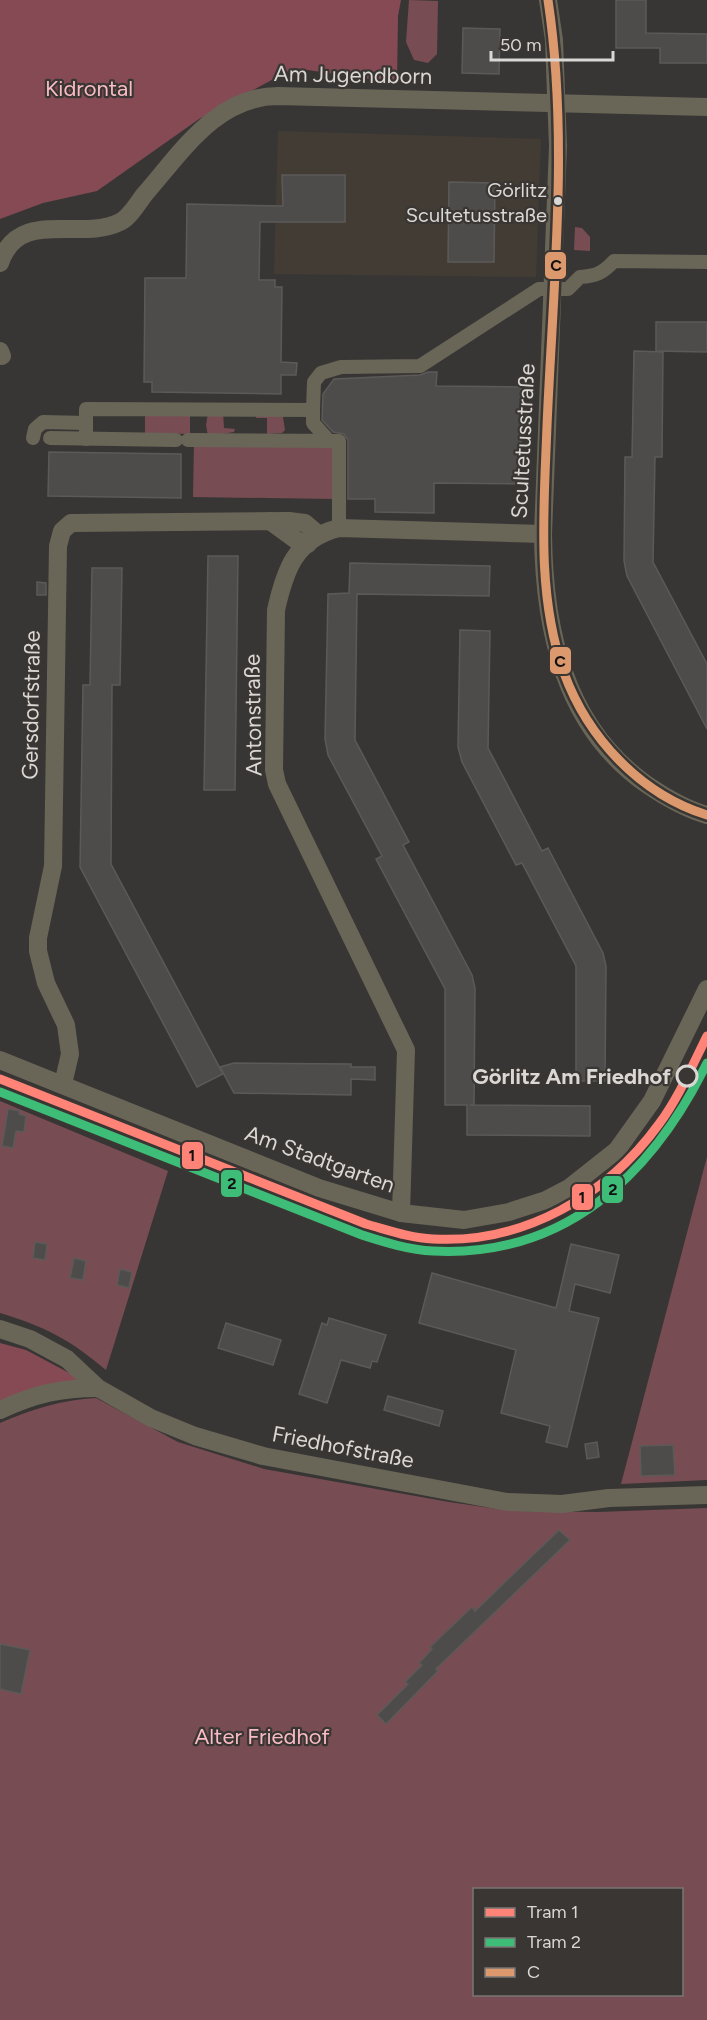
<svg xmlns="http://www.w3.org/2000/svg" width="707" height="2020" viewBox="0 0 707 2020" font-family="Figtree,sans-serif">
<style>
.built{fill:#433c35}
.green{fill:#784c53;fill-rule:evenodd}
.forest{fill:#864a55}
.building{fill:#4e4c4b;stroke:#5c5a58;stroke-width:1.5}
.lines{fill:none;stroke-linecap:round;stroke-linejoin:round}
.pedestrian{stroke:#696658;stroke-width:14}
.minor{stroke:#696658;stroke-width:18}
.bus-1-casing{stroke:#393633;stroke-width:14}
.bus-1{stroke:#db996d;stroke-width:9}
.tram-1-casing{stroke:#393633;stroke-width:14}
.tram-2-casing{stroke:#393633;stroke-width:14}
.tram-1{stroke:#ff8376;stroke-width:9}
.tram-2{stroke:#3ebd78;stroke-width:9}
.bus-dot{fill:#dad7d5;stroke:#393633;stroke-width:2}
.stop-dot{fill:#393633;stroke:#dad7d5;stroke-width:3}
.labels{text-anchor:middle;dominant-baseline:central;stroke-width:4.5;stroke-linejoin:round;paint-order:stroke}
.bus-label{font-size:20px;fill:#dad7d5;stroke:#393633;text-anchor:end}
.street-label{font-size:22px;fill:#dad7d5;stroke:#393633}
.park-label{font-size:22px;fill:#fabbc4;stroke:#393633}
.stop-label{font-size:22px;font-weight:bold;fill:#dad7d5;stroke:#393633;text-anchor:end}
.line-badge{stroke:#393633;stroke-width:2}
.pale-badge-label{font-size:16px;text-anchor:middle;font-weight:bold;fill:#111}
</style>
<rect width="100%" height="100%" fill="#383634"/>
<path class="built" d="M278,131L541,139L536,277L274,274Z"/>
<g class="green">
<path d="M409,0L438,1L437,54L428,63L414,60L406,42Z"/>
<path d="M575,227L582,228L590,237V251L574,250Z"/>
<path d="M282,411L285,430L282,433L267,434V418H256L257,414Z"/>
<path d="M223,412L224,428L235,429L234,432L208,436L206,425L208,413Z"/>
<path d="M145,414H190V434L145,433Z"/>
<path d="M194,443L331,446L335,450L333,499L193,497Z"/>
<path d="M0,1101L168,1171L106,1370C69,1339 46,1327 0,1313Z"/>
<path d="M707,1157V1480L621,1484L704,1168Z"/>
<path d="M96,1398L178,1442L264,1469L449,1502L511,1511L598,1512L707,1508V2020H0V1423C32,1409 62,1400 96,1398ZM474,1890H682V1994H474Z"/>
</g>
<g class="forest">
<path d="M0,0H401L398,16L397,83L294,68L199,119L97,191L43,203L0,219Z"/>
<path d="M0,1343L26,1350L90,1384L0,1405Z"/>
</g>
<g class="building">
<path d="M616,0H646V33L707,34V63H660V48H616Z"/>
<path d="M463,28L500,29L499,74L462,73Z"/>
<path d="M282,175H345V222H260L259,280H275V287H282L281,362L297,363L296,375H281V394L152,392V382H144L145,278H186L187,204L283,206Z"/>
<path d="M449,182L495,183L494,262H448Z"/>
<path d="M656,322H707V352L656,351Z"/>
<path d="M634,351L663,352L662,457H655L653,562L707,664V729L627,576L624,561L625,457H632Z"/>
<path d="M428,372H437L436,386L521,387V484L434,483V513L375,512V499H348V440L344,434L333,432L322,420L323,394L334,379L420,375Z"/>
<path d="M49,452L181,454V498L48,496Z"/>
<path d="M208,556H238L235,790H204Z"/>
<path d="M350,563L490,566L489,596L357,594L355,740L409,842L403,845L472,975L475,988L474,1105H470L590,1106V1136L467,1135V1105H445V989L376,859L382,856L328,755L325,739L328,594L349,593Z"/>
<path d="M92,568H122L120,685H112L111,864L223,1074L197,1087L80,867L83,685H90Z"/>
<path d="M37,582L46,583V595H37Z"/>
<path d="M460,630L490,631L488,748L542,851L548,848L603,953L606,966L605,1081H576V966L522,863L516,865L462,762L458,747Z"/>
<path d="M234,1063L351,1064V1067H375V1080L351,1079V1095L234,1093L220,1067Z"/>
<path d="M8,1109L20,1111L19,1114L26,1116L24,1132L16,1131L13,1148L2,1146Z"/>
<path d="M35,1242L47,1244L45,1260L33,1258Z"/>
<path d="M571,1244L619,1255L610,1293L575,1284L569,1311L599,1318L567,1447L546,1442L550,1426L501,1413L516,1350L419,1323L432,1273L556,1308Z"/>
<path d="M74,1258L86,1261L83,1280L70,1278Z"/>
<path d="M120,1269L132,1272L129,1288L117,1285Z"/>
<path d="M329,1318L386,1335L377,1362L372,1361L370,1368L341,1360L327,1403L299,1394L322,1323L327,1325Z"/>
<path d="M226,1323L281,1340L273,1365L218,1348Z"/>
<path d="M388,1396L443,1411L439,1426L384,1410Z"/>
<path d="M597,1442L599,1457L587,1459L585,1444Z"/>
<path d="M673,1445L675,1475L641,1476L640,1446Z"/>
<path d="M559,1530L570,1540L436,1669L438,1671L386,1724L377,1715L408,1684L405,1682L422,1665L419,1663L432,1649L430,1647L472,1607L475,1611Z"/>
<path d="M0,1644L30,1650L21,1694L0,1689Z"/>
</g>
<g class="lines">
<g class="pedestrian">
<path d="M313,410V423L329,441"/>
<path d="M33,438L35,429L43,422L86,423"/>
<path d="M50,438L176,440"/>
<path d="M86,439V409L313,410L314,382L321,373L341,367L420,366L539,289H568L580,277C596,276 603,273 614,261L707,262"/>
<path d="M188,440L339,441V528"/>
</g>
<g class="minor">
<path d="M548,0L554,40L558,146L543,534C544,629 564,726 646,784C665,797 685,809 707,815"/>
<path d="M0,263C19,207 80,242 120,222C129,218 138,203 144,195C181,153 216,96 278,96L707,107"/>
<path d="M0,351L2,356"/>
<path d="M270,521L296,540L308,544"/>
<path d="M0,1060L319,1188L401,1213L464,1220L509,1212L546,1200L569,1188L617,1150L652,1101L707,989"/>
<path d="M63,1084L70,1054L66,1025L46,983L38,951V938L53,866L58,546L62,531L71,523L289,521L305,523L318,534"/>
<path d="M401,1213L406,1050L277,784L274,770L276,610C285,570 295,539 339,528L543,534"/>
<path d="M0,1329L30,1339L67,1359L98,1388L151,1418L195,1436L263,1456L507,1502L562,1504L609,1498L707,1495"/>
<path d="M0,1410C35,1394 60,1388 98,1388"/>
</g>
<defs>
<path id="bus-1" d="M548,0C569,139 553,286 547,426C544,508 536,594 564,673C588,738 640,794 707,815"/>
</defs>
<use href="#bus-1" class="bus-1-casing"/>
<use href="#bus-1" class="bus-1"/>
<defs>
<path id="tram-1" d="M0,1079L366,1224C388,1230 410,1238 433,1239C523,1244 607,1196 659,1124C679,1097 692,1066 707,1036"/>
<path id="tram-2" d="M0,1092L362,1235C384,1242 409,1250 433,1251C565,1258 652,1175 707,1063"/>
</defs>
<use href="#tram-1" class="tram-1-casing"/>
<use href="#tram-2" class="tram-2-casing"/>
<use href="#tram-1" class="tram-1"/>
<use href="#tram-2" class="tram-2"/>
</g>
<circle class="bus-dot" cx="558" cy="201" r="5"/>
<circle class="stop-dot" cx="687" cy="1076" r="10"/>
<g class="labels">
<g class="bus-label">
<text x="547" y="190">Görlitz<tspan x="547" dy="25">Scultetusstraße</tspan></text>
</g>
<g class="street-label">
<text transform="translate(353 75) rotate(1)">Am Jugendborn</text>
<text transform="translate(523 441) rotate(-87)">Scultetusstraße</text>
<text transform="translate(31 705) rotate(-89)">Gersdorfstraße</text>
<text transform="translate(253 715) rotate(-91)">Antonstraße</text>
<text transform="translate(320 1159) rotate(20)">Am Stadtgarten</text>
<text transform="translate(343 1447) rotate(11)">Friedhofstraße</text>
</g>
<g class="park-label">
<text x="89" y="88">Kidrontal</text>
<text x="262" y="1736">Alter Friedhof</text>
</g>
<g class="stop-label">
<text x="671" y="1076">Görlitz Am Friedhof</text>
</g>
</g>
<g class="line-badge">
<rect x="544" y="251" width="23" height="29" rx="6" fill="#db996d"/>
<rect x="549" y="646" width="23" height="29" rx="6" fill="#db996d"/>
<rect x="181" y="1141" width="23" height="29" rx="6" fill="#ff8376"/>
<rect x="220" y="1169" width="23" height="29" rx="6" fill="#3ebd78"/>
<rect x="601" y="1175" width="23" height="29" rx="6" fill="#3ebd78"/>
<rect x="571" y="1183" width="23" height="28" rx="6" fill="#ff8376"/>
</g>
<g class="pale-badge-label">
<text x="556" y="271">C</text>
<text x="560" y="667">C</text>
<text x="192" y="1161">1</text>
<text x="232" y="1189">2</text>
<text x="613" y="1195">2</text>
<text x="582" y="1203">1</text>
</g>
<rect x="473" y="1888" width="210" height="108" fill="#393633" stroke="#797674" stroke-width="1.5"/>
<rect x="485" y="1908" width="30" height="9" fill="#ff8376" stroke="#797674" stroke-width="1.5"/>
<text x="527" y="1918" font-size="18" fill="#dad7d5">Tram 1</text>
<rect x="485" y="1938" width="30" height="9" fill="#3ebd78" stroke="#797674" stroke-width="1.5"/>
<text x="527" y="1948" font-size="18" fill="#dad7d5">Tram 2</text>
<rect x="485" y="1968" width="30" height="9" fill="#db996d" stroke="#797674" stroke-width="1.5"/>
<text x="527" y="1978" font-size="18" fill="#dad7d5">C</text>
<path d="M491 51v9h122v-9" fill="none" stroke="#dad7d5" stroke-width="3"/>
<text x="500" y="51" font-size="18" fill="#dad7d5" stroke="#393633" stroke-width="4.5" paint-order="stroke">50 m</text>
</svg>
